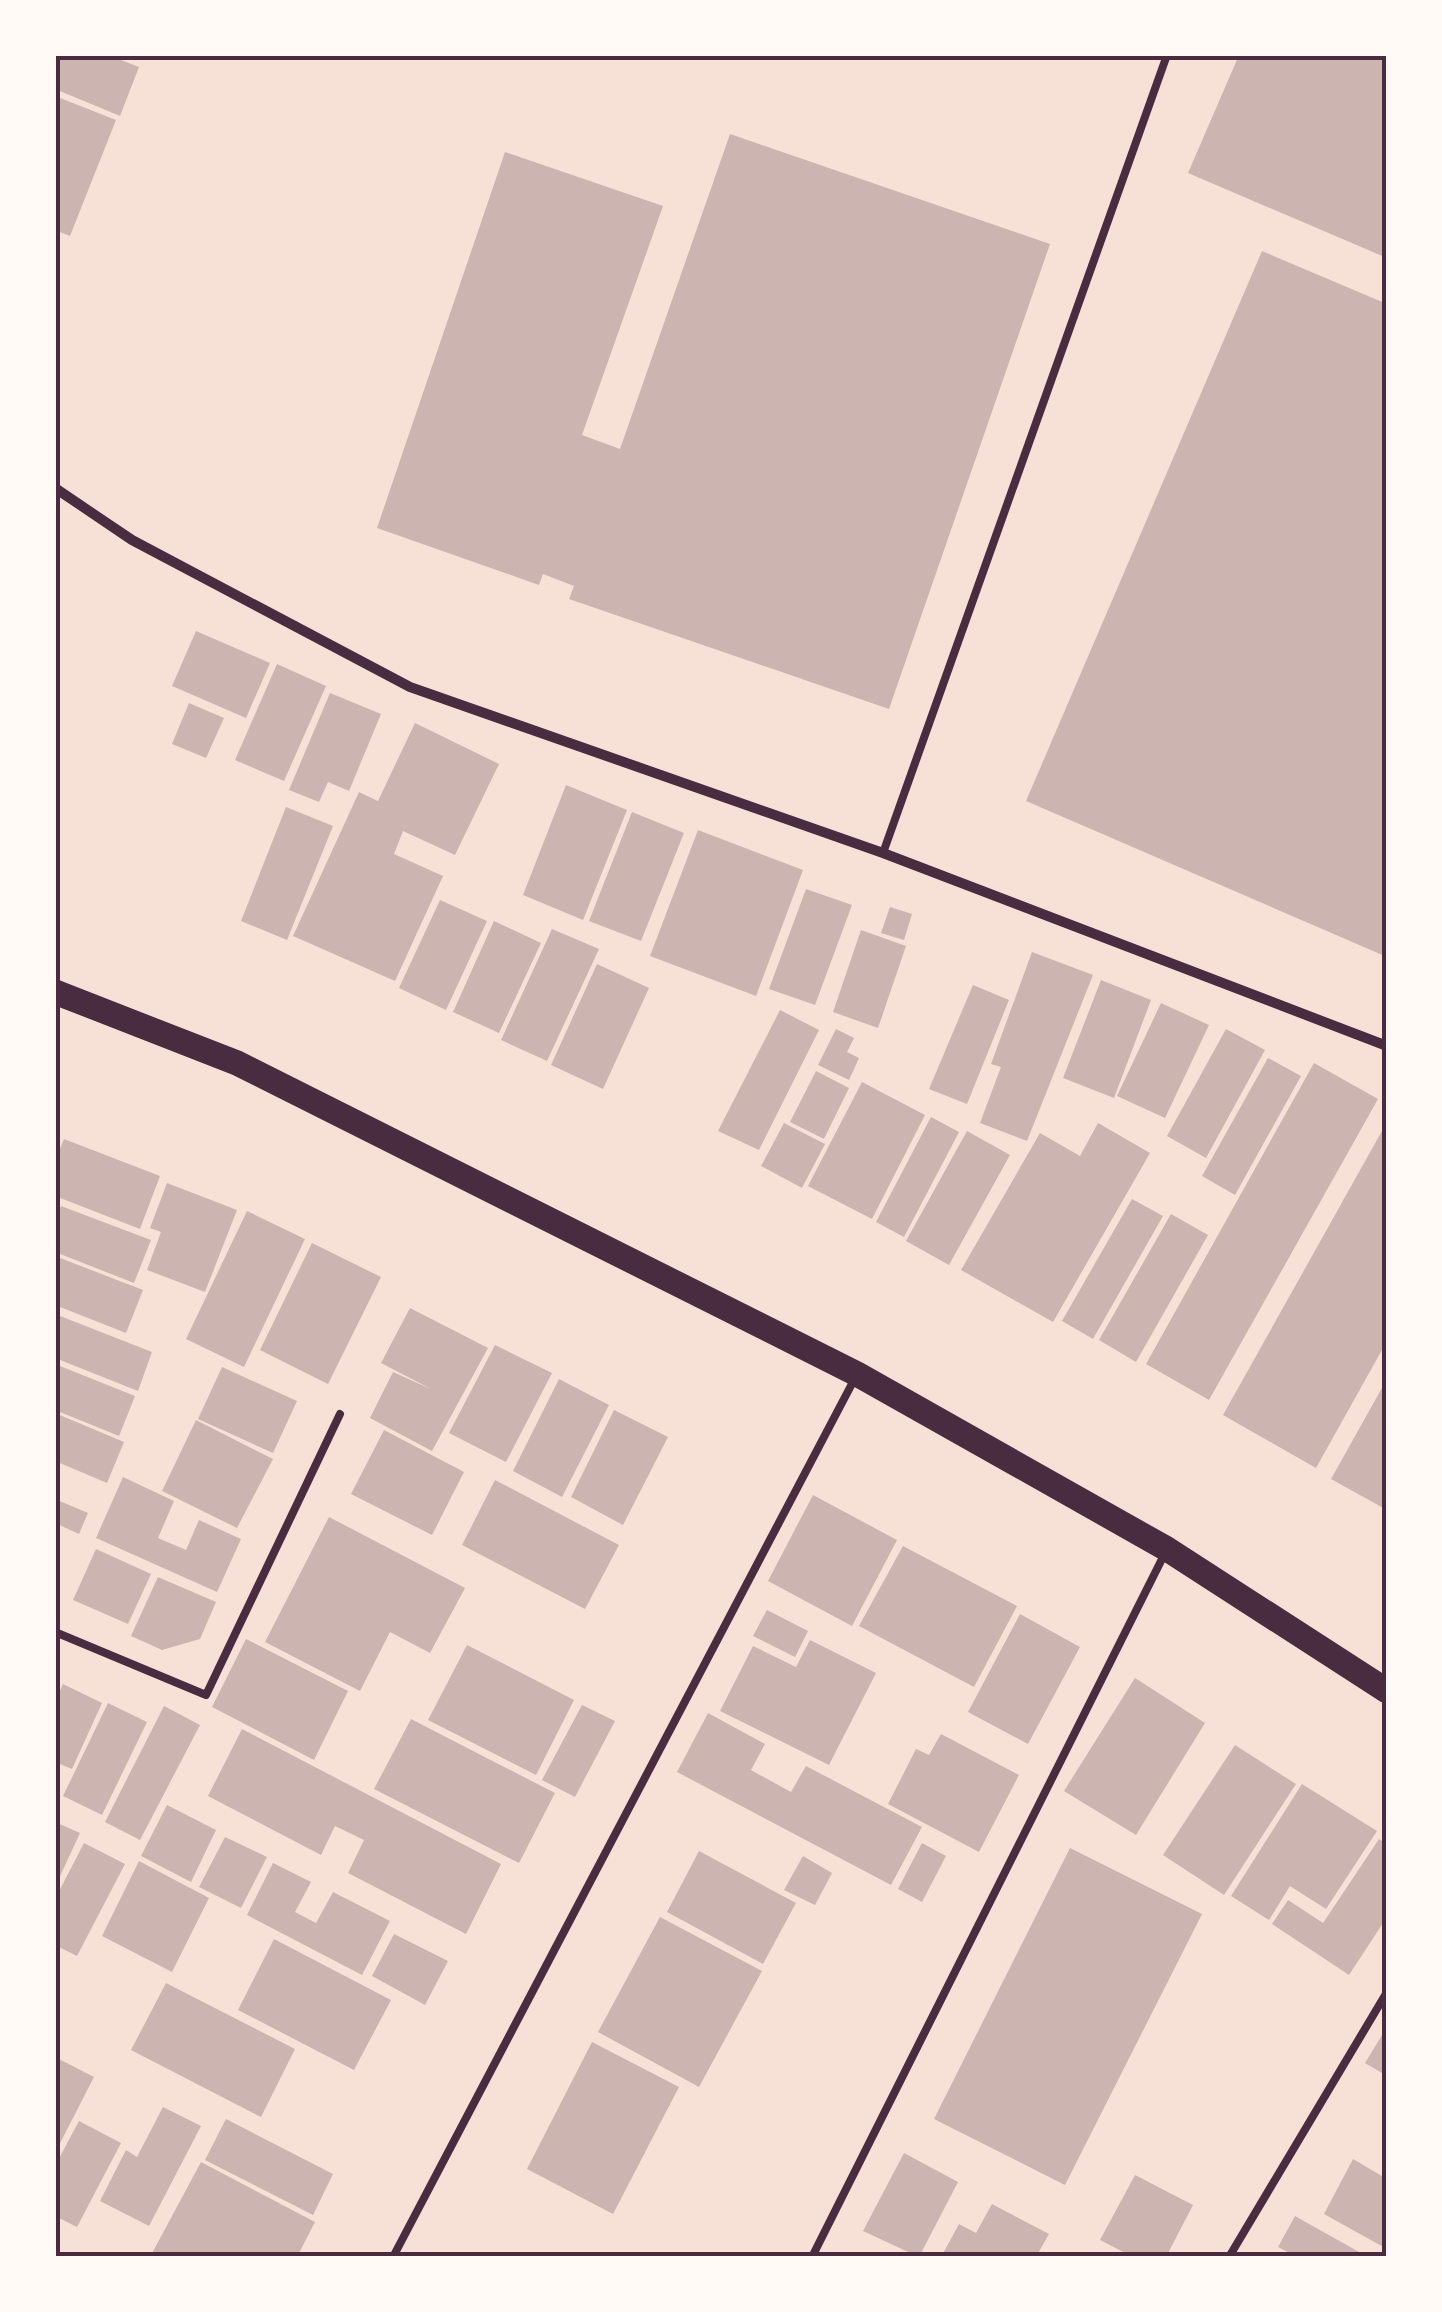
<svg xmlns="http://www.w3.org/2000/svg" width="1442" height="2312" viewBox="0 0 1442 2312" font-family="'Asap Condensed',sans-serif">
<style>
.building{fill:#ccb4b1}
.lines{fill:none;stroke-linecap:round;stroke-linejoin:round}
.service{stroke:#4a2c40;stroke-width:8}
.minor{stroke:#4a2c40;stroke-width:10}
.primary{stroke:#4a2c40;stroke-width:25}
.neatline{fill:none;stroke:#4a2c40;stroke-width:4}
</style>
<rect width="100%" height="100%" fill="#f7e1d7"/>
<g class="building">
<path d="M55,55H108L139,67L120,116L55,89Z"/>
<path d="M1239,55H1387V258L1188,173Z"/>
<path d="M55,96L116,120L70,236L55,230Z"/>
<path d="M730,134L1050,244L889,709L569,599L574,586L543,574L539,585L377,528L505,152L663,206L582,435L620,449Z"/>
<path d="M1262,251L1387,304V957L1026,801Z"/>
<path d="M196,631L270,663L246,718L172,686Z"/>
<path d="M277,664L326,686L284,781L235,760Z"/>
<path d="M330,693L381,714L349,791L328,782L319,802L289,790Z"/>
<path d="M189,703L224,718L206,758L172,744Z"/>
<path d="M415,723L499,764L455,855L403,831L394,854L443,876L395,981L293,936L359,792L378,801Z"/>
<path d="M566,785L627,810L583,920L523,895Z"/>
<path d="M286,807L333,826L287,940L241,921Z"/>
<path d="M632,812L684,833L641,941L589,921Z"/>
<path d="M698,830L803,870L756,996L650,956Z"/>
<path d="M806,889L852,905L815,1005L769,989Z"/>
<path d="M440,900L487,921L446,1010L399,988Z"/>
<path d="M890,907L912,914L904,940L881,933Z"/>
<path d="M494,921L541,943L499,1033L453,1012Z"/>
<path d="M552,929L599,949L547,1061L501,1040Z"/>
<path d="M861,930L906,946L878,1028L833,1012Z"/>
<path d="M1032,952L1093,975L1027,1141L980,1123L1001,1067L991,1064Z"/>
<path d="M597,964L649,988L603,1089L551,1065Z"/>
<path d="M1101,980L1151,1000L1114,1098L1063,1078Z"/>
<path d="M973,985L1009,1000L967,1104L929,1089Z"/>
<path d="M1161,1003L1209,1025L1165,1118L1117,1096Z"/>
<path d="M780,1010L819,1030L759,1150L718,1131Z"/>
<path d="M836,1029L854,1038L847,1052L859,1058L849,1080L818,1065Z"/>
<path d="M1226,1029L1265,1050L1206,1158L1167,1136Z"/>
<path d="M1268,1058L1301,1076L1235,1195L1202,1176Z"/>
<path d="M1314,1063L1378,1099L1209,1400L1146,1364Z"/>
<path d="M816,1071L849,1088L824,1139L790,1122Z"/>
<path d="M862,1082L925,1115L872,1219L808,1186Z"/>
<path d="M931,1117L959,1132L904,1237L876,1222Z"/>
<path d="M1387,1122V1341L1316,1468L1223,1415Z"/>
<path d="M784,1123L825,1144L802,1188L761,1166Z"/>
<path d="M1098,1123L1150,1153L1053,1322L961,1270L1040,1133L1080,1156Z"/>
<path d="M967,1131L1010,1155L949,1265L906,1241Z"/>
<path d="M64,1139L160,1176L140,1229L55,1196V1161Z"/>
<path d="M167,1183L237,1210L205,1292L147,1270L161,1232L150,1228Z"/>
<path d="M1132,1199L1163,1216L1093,1339L1062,1321Z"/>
<path d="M61,1206L151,1240L134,1283L55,1252V1221Z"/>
<path d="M247,1211L305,1239L244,1367L186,1339Z"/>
<path d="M1171,1214L1208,1235L1136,1362L1099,1340Z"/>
<path d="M312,1243L381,1277L328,1384L260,1350Z"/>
<path d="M55,1256L143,1290L126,1333L55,1305Z"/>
<path d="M410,1308L488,1348L432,1451L370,1418L393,1372L433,1390L381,1363Z"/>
<path d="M55,1314L152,1352L138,1391L55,1358Z"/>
<path d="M495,1345L552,1373L506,1462L449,1433Z"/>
<path d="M55,1364L135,1396L119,1436L55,1410Z"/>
<path d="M222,1367L297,1401L273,1453L198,1419Z"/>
<path d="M559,1379L609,1405L562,1497L513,1471Z"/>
<path d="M1387,1379V1510L1331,1479Z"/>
<path d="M614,1410L668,1437L623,1525L571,1497Z"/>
<path d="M55,1413L124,1442L107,1483L55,1461Z"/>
<path d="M196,1420L273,1459L237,1528L162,1491Z"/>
<path d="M384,1430L464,1472L432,1535L351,1494Z"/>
<path d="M123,1477L174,1501L158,1538L186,1550L199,1520L241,1539L217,1592L96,1538Z"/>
<path d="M495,1480L619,1545L585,1609L462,1545Z"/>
<path d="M813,1495L897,1540L852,1626L768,1581Z"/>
<path d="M55,1499L88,1513L79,1534L55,1523Z"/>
<path d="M329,1517L465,1588L430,1653L390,1632L360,1691L265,1642Z"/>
<path d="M903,1546L1017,1606L974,1687L859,1626Z"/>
<path d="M96,1549L151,1574L128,1624L73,1600Z"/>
<path d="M158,1577L216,1602L200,1639L162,1650L131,1636Z"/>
<path d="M767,1610L808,1631L795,1657L753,1636Z"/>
<path d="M1020,1614L1080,1647L1028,1744L968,1712Z"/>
<path d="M246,1639L348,1691L314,1760L212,1707Z"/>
<path d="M810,1640L876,1673L829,1765L720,1711L753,1646L796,1667Z"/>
<path d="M467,1645L574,1700L536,1775L428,1720Z"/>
<path d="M1135,1678L1205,1723L1136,1835L1064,1791Z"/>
<path d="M63,1684L102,1703L72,1769L55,1762V1702Z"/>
<path d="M108,1703L147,1722L102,1815L63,1796Z"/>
<path d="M582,1705L615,1721L575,1797L542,1780Z"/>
<path d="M164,1706L200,1725L140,1840L105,1822Z"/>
<path d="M708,1713L765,1744L751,1770L791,1792L806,1766L922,1827L891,1885L677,1772Z"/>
<path d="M411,1719L555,1793L519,1863L374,1789Z"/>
<path d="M242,1729L501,1864L466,1934L348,1873L364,1840L335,1826L321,1855L208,1796Z"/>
<path d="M941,1734L1019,1775L979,1852L888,1804L916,1749L929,1755Z"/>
<path d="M1235,1745L1296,1784L1224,1895L1163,1855Z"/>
<path d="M1302,1784L1377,1831L1326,1909L1290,1886L1269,1920L1231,1896Z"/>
<path d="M167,1805L216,1830L191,1882L141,1856Z"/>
<path d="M55,1822L80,1833L55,1887Z"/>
<path d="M225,1837L267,1857L241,1908L199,1887Z"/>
<path d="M1379,1839L1387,1845V1917L1349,1975L1272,1924L1288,1900L1323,1923Z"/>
<path d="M84,1843L125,1864L77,1956L55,1945V1899Z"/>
<path d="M922,1843L946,1856L922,1902L898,1889Z"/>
<path d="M1070,1848L1202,1914L1065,2185L934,2119Z"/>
<path d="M699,1851L796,1903L763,1964L667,1912Z"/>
<path d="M803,1856L832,1873L815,1905L784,1890Z"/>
<path d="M139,1861L209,1898L172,1972L102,1936Z"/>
<path d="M273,1863L311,1882L295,1912L316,1923L333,1892L390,1921L362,1975L247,1915Z"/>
<path d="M660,1917L762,1971L699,2087L598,2032Z"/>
<path d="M394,1934L448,1961L425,2005L372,1976Z"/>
<path d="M274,1939L391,2000L354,2070L238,2010Z"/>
<path d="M166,1983L295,2049L261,2117L131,2050Z"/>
<path d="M1387,2027V2076L1365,2063Z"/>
<path d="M592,2042L679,2087L613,2214L527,2169Z"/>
<path d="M55,2057L94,2077L55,2153Z"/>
<path d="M163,2107L201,2126L149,2226L100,2201L126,2150L137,2157Z"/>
<path d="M226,2119L333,2174L313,2215L205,2160Z"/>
<path d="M79,2121L121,2143L77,2227L55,2216V2166Z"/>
<path d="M904,2153L958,2182L919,2257L863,2231Z"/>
<path d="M1353,2159L1387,2179V2249L1324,2214Z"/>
<path d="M201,2162L315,2222L297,2257H150Z"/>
<path d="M1135,2175L1193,2205L1166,2257H1133L1100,2240Z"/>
<path d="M992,2204L1049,2234L1036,2257H941L959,2224L976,2233Z"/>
<path d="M1295,2216L1368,2257H1297L1278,2247Z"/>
</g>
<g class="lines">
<g class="service">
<path d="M883,853L1167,55"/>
<path d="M55,1632L206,1695L340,1414"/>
<path d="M393,2257L855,1378"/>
<path d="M812,2257L1165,1553"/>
<path d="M1229,2257L1387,1992"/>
</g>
<path class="minor" d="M55,488L132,540L410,687L883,853L1387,1046"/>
<path class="primary" d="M55,992L237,1063L857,1374L1167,1549L1387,1691"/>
</g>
<rect width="1442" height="2312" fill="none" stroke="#fffaf5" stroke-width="115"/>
<rect x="58" y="58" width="1326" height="2196" class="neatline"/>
</svg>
